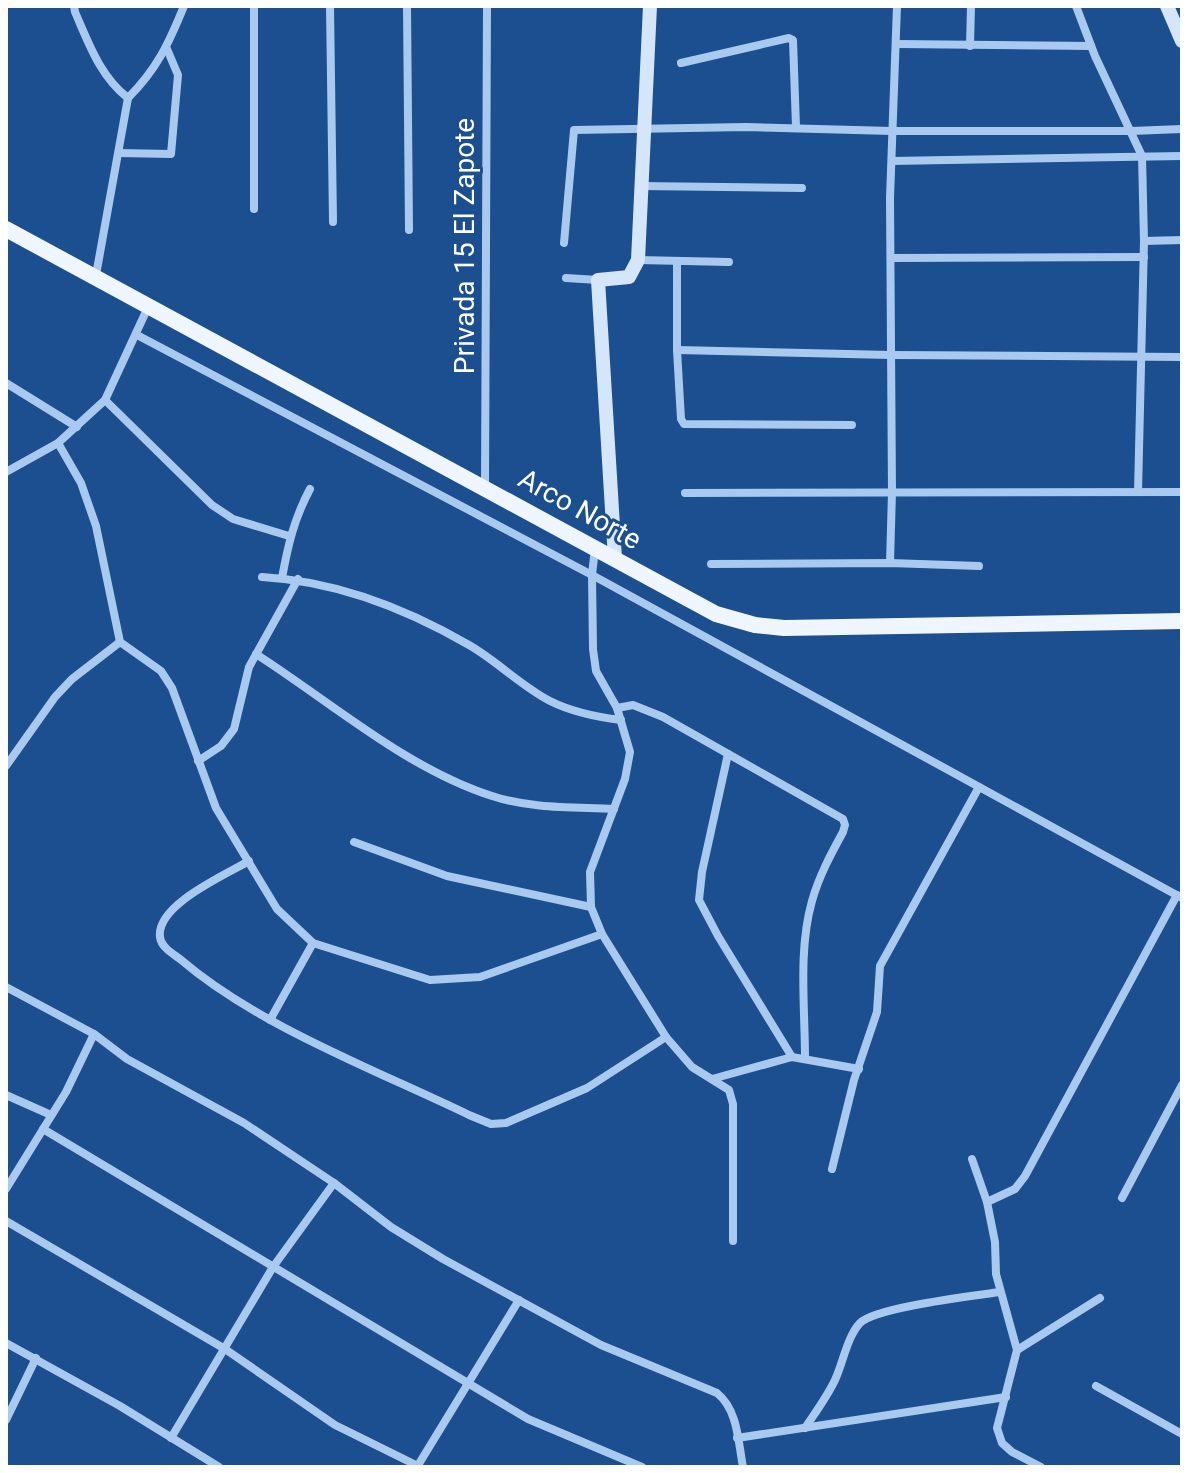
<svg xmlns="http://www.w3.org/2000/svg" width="1188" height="1473" viewBox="0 0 1188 1473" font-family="Roboto,sans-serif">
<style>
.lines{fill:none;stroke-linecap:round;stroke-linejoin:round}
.street{stroke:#a9c9ee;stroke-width:8}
.secondary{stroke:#d6e6fa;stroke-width:14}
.primary{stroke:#f0f6ff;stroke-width:16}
.labels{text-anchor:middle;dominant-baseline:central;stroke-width:6;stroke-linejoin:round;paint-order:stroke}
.street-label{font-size:28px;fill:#fff;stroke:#1b4f8f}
</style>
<rect width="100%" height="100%" fill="#1b4f8f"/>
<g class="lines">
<g class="street">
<path d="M74,6L75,12C89,44 100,76 128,98"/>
<path d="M254,6V209"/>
<path d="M330,6L333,222"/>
<path d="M407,6L409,230"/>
<path d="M1076,6L1095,56L1142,156L1144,241L1138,492"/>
<path d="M897,44L1091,46"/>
<path d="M970,46L971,6"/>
<path d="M681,63L789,38L793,40L796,127"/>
<path d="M128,98C157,69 169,43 184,6"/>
<path d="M119,153L171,154L178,75L167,49"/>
<path d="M892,161L1182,156"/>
<path d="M640,186L802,188"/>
<path d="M1144,241L1182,240"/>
<path d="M564,243L574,130L746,127L892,131H1131L1182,129"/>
<path d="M891,258L1144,257"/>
<path d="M638,260L729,262"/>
<path d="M677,261V350L681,419L684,424L852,425"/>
<path d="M96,275L128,98"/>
<path d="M566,278L598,280"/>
<path d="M137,335L592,575L1182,898"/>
<path d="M677,350L891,355L1182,357"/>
<path d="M6,383L77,427"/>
<path d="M105,400L212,505L233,519L289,536"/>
<path d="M58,443L81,483L96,526L120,642L161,671L172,688L216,808L277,909L313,943L430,980L480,977L602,934"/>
<path d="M6,472L58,443L105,400L149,305"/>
<path d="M485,486L487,6"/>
<path d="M685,493L1182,492"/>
<path d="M595,548L592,575L593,649L596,671L617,708L630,752L625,779L590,872L591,907L602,934L666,1037L692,1067L729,1090L733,1104V1241"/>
<path d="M890,563L892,492L890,198L897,6"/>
<path d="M711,564L890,563L979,566"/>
<path d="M262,577C336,581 405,608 469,645C497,661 521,686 550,701C572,712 596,717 621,720"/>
<path d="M282,578C288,545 294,519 310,489"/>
<path d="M256,654C331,702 407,769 492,796C531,809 574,807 614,809"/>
<path d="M617,708L633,705L663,717L843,819L845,825L843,832C831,854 819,876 812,901C798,950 805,1007 805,1058"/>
<path d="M728,754L702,872L699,900L718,936L792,1057"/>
<path d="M198,761L221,746L234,729L249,667L298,579"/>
<path d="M6,766L55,697L72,679L120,642"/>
<path d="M354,842L447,876L591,907"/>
<path d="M249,861C225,875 156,905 160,937C161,947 173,954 180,959C258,1026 376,1070 469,1115L491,1124L506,1123L587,1088L666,1037"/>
<path d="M6,987L94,1034L127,1059L244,1123L334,1183L391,1227L443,1259L601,1345L717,1393C738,1410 738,1441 743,1467"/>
<path d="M270,1020L313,943"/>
<path d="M712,1079L792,1057L859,1069"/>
<path d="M6,1095L51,1115"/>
<path d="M43,1129L528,1419L642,1467"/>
<path d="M972,1159L987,1202L995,1242L996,1274L1017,1350"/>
<path d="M832,1169L854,1080L877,1012L880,966L979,787"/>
<path d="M6,1189L66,1092L94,1034"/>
<path d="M1122,1198L1182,1085"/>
<path d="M987,1202L1015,1189L1025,1176L1177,895"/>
<path d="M6,1221L225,1349L335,1425L420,1467"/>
<path d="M6,1343L120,1406L219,1467"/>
<path d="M1096,1386L1182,1434"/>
<path d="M6,1420L36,1358"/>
<path d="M805,1428C815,1413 827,1397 835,1380C843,1363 847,1337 860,1323C876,1307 974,1296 1000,1292"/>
<path d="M171,1438L273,1267L334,1183"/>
<path d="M737,1438L1006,1397"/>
<path d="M417,1467L519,1300"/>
<path d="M1041,1467L1012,1452L1002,1443L997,1428L1017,1350L1100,1298"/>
</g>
<g class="secondary">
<path d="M1167,6L1182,41"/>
<path d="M615,559L598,280L629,277L638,260L650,6"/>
</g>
<path class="primary" d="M6,229L716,614L755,625L784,628L1182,621"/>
</g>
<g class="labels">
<g class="street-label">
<text transform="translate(464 246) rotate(-90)">Privada 15 El Zapote</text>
<text transform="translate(580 509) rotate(29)">Arco Norte</text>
</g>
</g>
<rect width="1188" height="1473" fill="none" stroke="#ffffff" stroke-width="16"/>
</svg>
